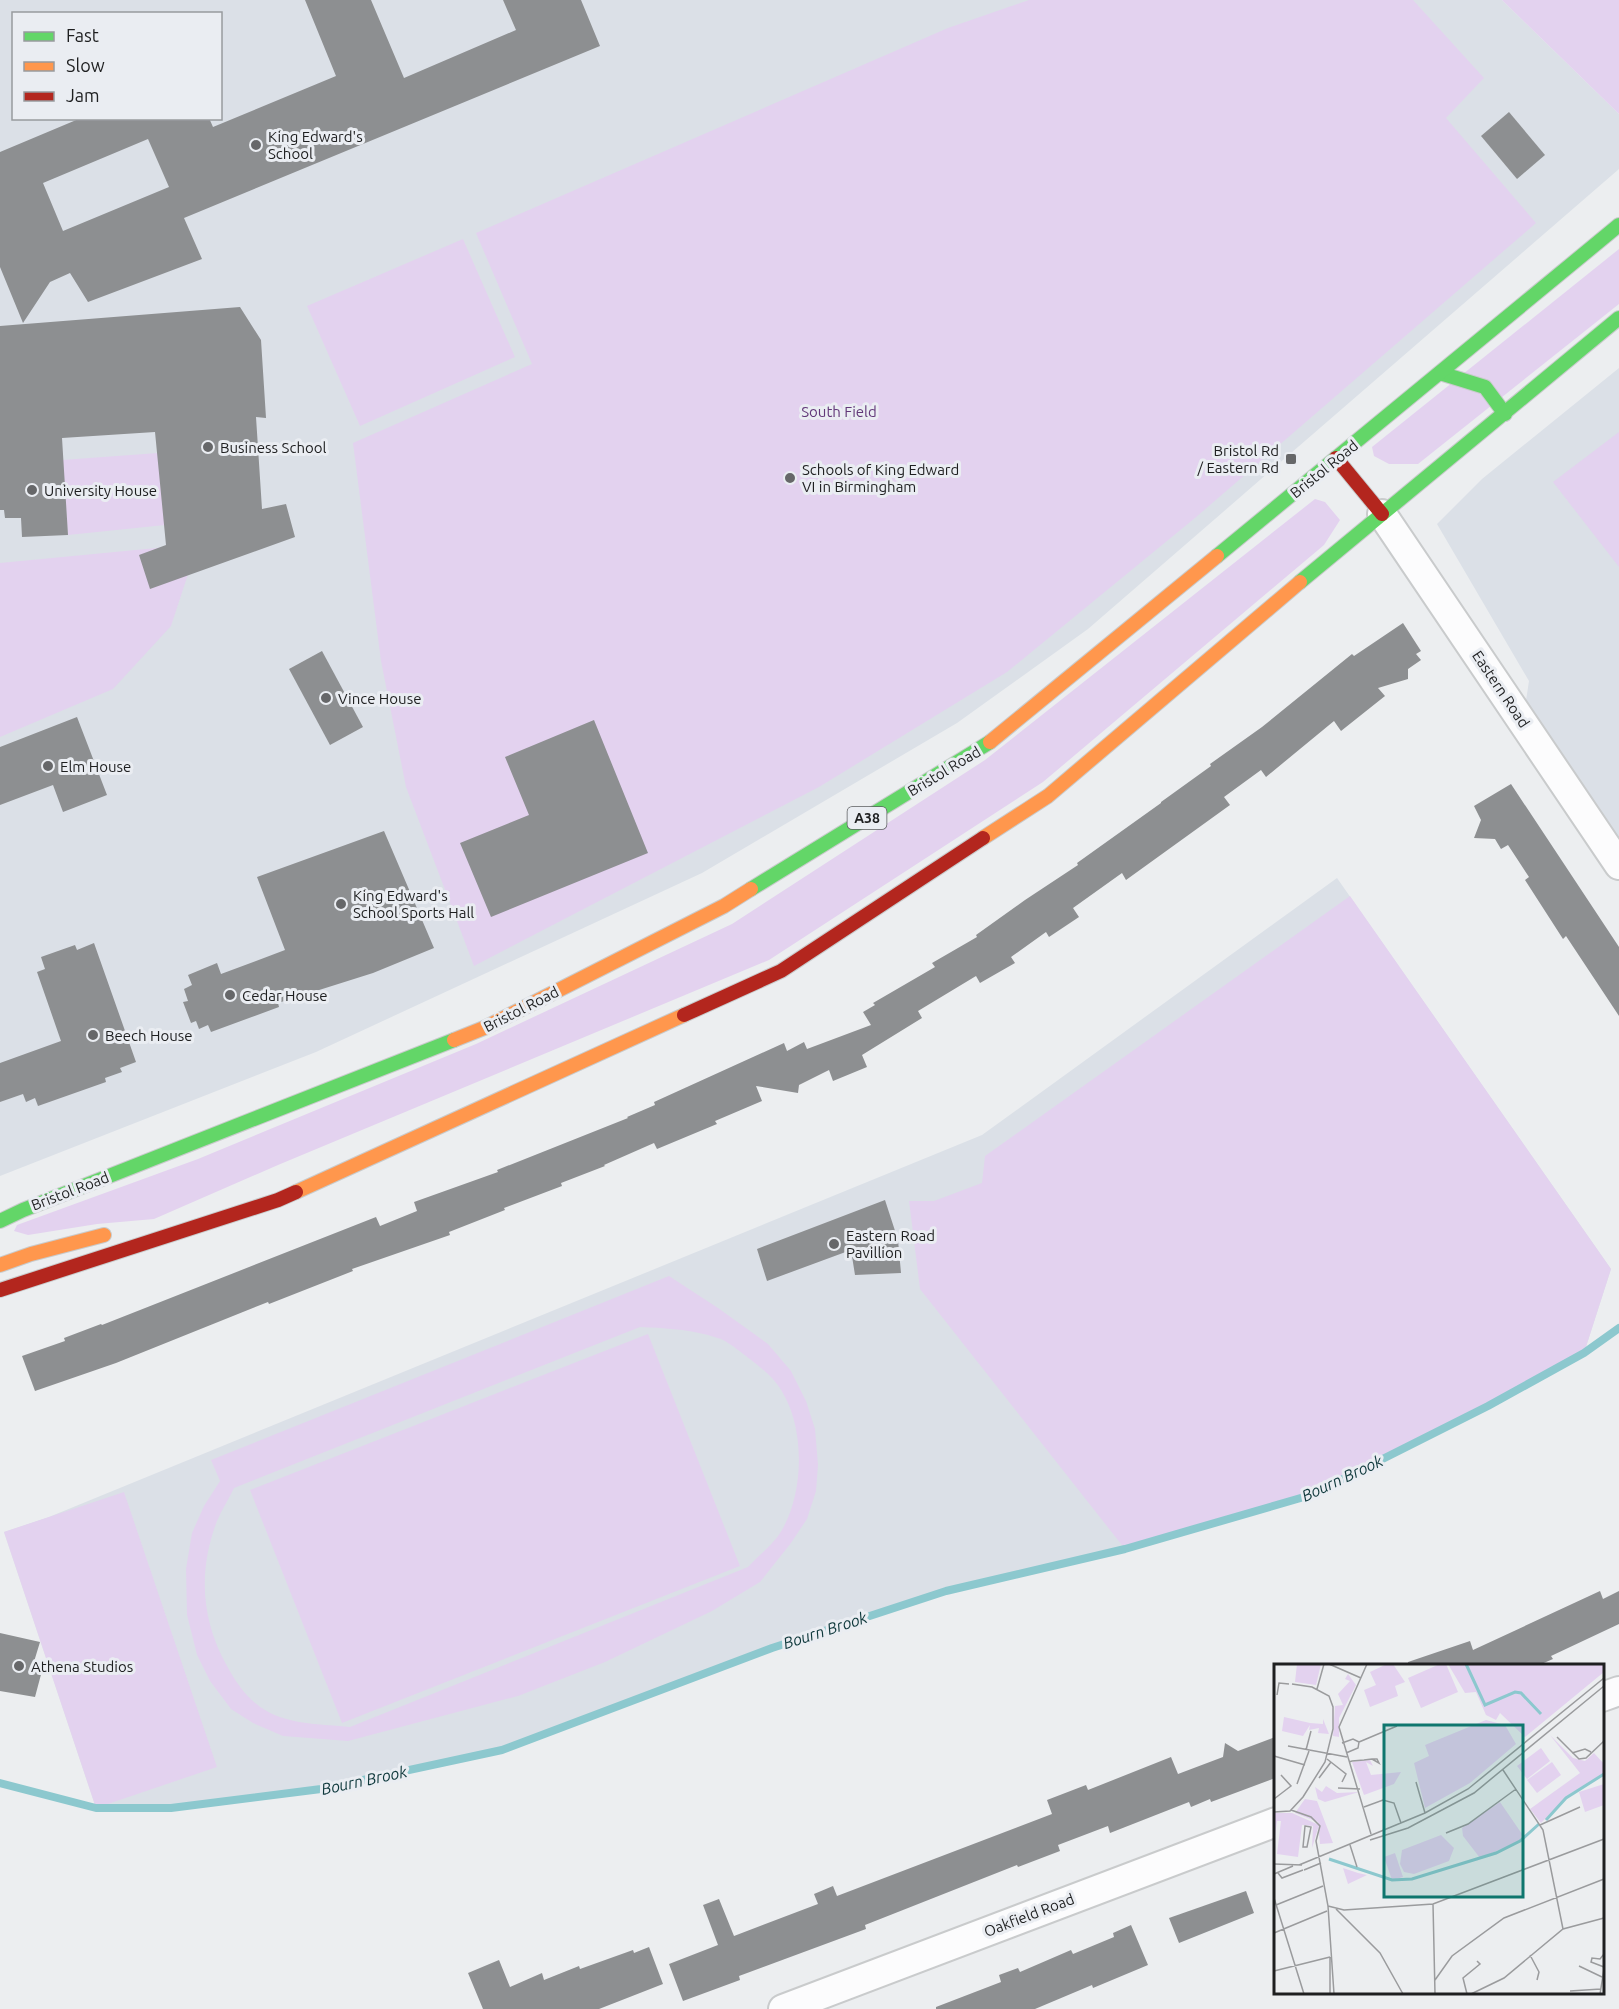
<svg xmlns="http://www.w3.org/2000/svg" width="1619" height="2009" viewBox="0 0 1619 2009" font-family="Ubuntu,sans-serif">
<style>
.built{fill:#dbe0e7;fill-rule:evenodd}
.green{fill:#e3d2ef;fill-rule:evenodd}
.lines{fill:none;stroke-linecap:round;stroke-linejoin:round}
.stream{stroke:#8cc8ce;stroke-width:8}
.building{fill:#8d8f91;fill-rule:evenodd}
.street-casing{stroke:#c9cbcc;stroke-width:32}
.fast-casing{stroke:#c9cbcc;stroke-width:16}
.slow-casing{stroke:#c9cbcc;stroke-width:16}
.jam-casing{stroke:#c9cbcc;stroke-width:16}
.street{stroke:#fcfcfd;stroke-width:28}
.fast{stroke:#63d668;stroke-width:14}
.slow{stroke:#ff974d;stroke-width:14}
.jam{stroke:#b3261e;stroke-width:14}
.poi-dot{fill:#666769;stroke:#eaedf2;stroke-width:2}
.labels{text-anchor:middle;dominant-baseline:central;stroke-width:6;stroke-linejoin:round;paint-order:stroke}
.shield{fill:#eaedf2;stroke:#5b5d5f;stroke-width:1.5}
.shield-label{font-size:14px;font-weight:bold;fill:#1e1f20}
.poi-label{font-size:15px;fill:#1e1f20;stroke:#eaedf2;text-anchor:start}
.park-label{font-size:15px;fill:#623879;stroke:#eaedf2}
.street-label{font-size:15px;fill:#1e1f20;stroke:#eaedf2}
.water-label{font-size:16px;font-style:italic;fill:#0e383b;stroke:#eaedf2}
.inset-river{fill:none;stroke:#8cc8ce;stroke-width:3}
.inset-road{fill:none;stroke:#9a9b9d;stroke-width:1.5}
.view{fill:#0f766e;fill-opacity:0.15;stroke:#0f766e;stroke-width:3}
.inset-edge{fill:none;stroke:#1e1f20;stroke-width:3}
</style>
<rect width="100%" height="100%" fill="#eceef0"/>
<g class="built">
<path d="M0,0H1502L1619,114V169L1088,629L957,723L702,873L316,1052L0,1176ZM14,14H220V118H14Z"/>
<path d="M1619,368V865L1523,720L1529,681L1437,524L1482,479Z"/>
<path d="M1337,878L1611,1269L1584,1353L1488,1406L1311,1495L1125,1549L946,1591L772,1648L502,1750L321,1789L171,1808H96L4,1532L49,1517L982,1135Z"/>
</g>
<g class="green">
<path d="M1029,0H1413L1484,78L1446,118L1536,223L1195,518L1007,672L819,787L474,966L406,787L381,661L353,443L532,364L476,233L948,28Z"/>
<path d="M1502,0H1619V114Z"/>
<path d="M463,239L515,357L360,426L307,306Z"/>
<path d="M1619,249V304L1418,464H1389L1374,456L1372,447Z"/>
<path d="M1619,432V567L1553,482Z"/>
<path d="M158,453L165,525L68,535L62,460Z"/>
<path d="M1315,499L1325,502L1340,520L1324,545L1043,782L769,960L278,1165L154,1219L97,1224L28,1235L14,1231L17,1225L198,1159L476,1044L732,924L985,760Z"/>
<path d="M198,544L171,626L113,689L0,737V563Z"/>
<path d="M1350,896L1611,1269L1584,1353L1311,1495L1125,1549L920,1289L909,1201H934L982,1183L985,1156Z"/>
<path d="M669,1276L718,1308L768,1344L791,1371L806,1401L815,1429L818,1465L816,1491L807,1519L791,1543L760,1582L712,1611L605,1662L518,1696L348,1741L283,1736L253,1723L231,1709L210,1681L197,1655L187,1615L186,1569L192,1533L204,1506L220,1481L211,1460ZM640,1327C665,1328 683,1329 708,1335C713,1337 720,1338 725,1341C735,1347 765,1370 772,1378C806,1415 806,1488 782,1530C774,1544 758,1556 748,1567L350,1727C322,1724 290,1725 265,1710C247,1699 237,1684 227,1666C201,1619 198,1571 217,1521C222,1509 229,1499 234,1488Z"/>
<path d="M648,1334L740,1566L342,1723L250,1490Z"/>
<path d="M124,1492L217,1767L96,1808L4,1532Z"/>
</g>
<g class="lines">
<path class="stream" d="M0,1783L96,1808H171L321,1789L502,1750L772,1648L946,1591L1125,1549L1311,1495L1488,1406L1584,1353L1619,1328"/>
</g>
<g class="building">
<path d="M305,0H371L404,78L516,30L503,0H581L600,46L184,218L202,259L88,302L70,273L50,282L23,323L0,267V152L81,118H209L213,127L336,76ZM148,139L169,187L63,231L43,183Z"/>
<path d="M1509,112L1545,155L1517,179L1481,136Z"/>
<path d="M240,307L261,340L266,418L256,417L262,509L286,504L295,537L150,589L139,555L166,545L155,432L62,438L68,535L22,537L21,518H5L4,510H0V326Z"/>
<path d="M1403,623L1421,651L1416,654L1421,660L1408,669V679L1378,688L1385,696L1341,731L1334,721L1266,777L1261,770L1224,797L1230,805L1126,880L1122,873L1073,908L1079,917L1049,937L1046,932L1011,957L1015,963L980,983L976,976L918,1011L922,1018L862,1055L867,1067L833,1081L829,1070L799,1085L798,1093L756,1086L762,1101L715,1121L717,1124L657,1149L654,1143L604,1165L605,1166L561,1183L562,1186L504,1208L505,1210L449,1232L450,1235L352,1269L353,1271L269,1304L268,1302L116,1363L35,1391L22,1356L65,1341L64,1338L101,1324L102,1325L376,1217L380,1226L417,1211L414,1202L498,1172L497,1170L628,1118L627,1117L655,1105L654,1102L784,1043L787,1051L804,1042L807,1049L871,1025L863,1012L875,1005L873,1003L935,967L932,963L977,937L976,935L1025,900L1078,865L1077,863L1161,803V802L1211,766L1210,764L1262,727L1352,654L1354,656Z"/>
<path d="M322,651L363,727L330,745L289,669Z"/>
<path d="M77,717L107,795L63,812L53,785L0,805V747Z"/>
<path d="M594,720L648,853L491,917L460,843L529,815L505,757Z"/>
<path d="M1511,784L1619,947V1016L1566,936L1563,939L1525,880L1529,877L1508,845L1501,849L1495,839L1474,838L1481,820L1474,806Z"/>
<path d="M384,831L434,948L373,973L278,1003L279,1007L211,1032L208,1025L199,1029L196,1021L191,1023L183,1002L188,1001L184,989L192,985L188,975L217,963L221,974L285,950L257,877Z"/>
<path d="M94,943L136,1062L120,1068L122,1072L105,1078L106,1082L38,1106L35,1098L26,1102L23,1094L0,1102V1063L61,1041L37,972L45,969L41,957L75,945L77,950Z"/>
<path d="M885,1200L898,1240L901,1273L855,1275L851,1250L767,1281L757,1249Z"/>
<path d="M1600,1591L1603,1599L1619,1591V1624L1551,1656L1553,1659L1539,1665H1408V1662L1470,1641L1473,1650Z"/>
<path d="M0,1633L40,1642L33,1665L43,1667L35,1697L0,1691Z"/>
<path d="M1275,1737V1778L1211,1802L1210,1799L1191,1807L1189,1802L1110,1833L1108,1826L1058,1845L1060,1851L1018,1867L1017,1865L865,1925L866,1929L739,1976L740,1980L683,2001L669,1964L718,1945L703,1905L719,1899L734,1936L818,1904L814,1894L833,1886L837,1896L1052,1814L1047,1800L1086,1785L1088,1790L1171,1757L1178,1774L1223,1757L1225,1743L1238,1751Z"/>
<path d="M1246,1891L1254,1913L1179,1943L1169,1918Z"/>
<path d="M1131,1925L1148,1965L1093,1988L1092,1985L1035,2009H936V2007L1001,1982L999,1975L1018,1968L1020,1972L1071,1950L1073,1954L1114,1937L1113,1933Z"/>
<path d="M649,1947L663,1984L599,2009H483L468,1973L499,1960L510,1987L542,1973L544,1980L579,1966L580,1969L633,1950L634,1953Z"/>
</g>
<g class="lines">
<defs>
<g id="street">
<path d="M1382,514L1619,865"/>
<path d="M1602,1697L1619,1691"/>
<path d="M783,2009L1276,1822"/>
</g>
<g id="fast">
<path d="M1440,373L1485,387L1505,414"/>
<path d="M1217,556L1619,225"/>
<path d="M1300,582L1619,318"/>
<path d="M751,889L990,742"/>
<path d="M0,1221L23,1210L454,1040"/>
</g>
<g id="slow">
<path d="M990,742L1217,556"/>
<path d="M983,838L1048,796L1300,582"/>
<path d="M454,1040L484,1028L724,906L751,889"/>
<path d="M296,1192L684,1015"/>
<path d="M0,1265L31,1254L104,1235"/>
</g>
<g id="jam">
<path d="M1336,458L1382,514"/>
<path d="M684,1015L781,971L983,838"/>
<path d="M0,1290L278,1200L296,1192"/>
</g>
</defs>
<use href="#street" class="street-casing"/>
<use href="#fast" class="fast-casing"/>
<use href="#slow" class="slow-casing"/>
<use href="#jam" class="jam-casing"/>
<use href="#street" class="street"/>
<use href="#fast" class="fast"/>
<use href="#slow" class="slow"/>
<use href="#jam" class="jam"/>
</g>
<g class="poi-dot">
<circle cx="256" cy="145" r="6"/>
<circle cx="208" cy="447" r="6"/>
<rect x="1285" y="453" width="12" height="12" rx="3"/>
<circle cx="790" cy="478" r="6"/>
<circle cx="32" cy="490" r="6"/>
<circle cx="326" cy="698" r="6"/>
<circle cx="48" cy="766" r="6"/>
<circle cx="341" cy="904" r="6"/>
<circle cx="230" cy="995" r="6"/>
<circle cx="93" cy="1035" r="6"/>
<circle cx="834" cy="1244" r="6"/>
<circle cx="19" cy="1666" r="6"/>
</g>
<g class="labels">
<rect class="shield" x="847.5" y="807" width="39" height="22" rx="4.5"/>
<g class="shield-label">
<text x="867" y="818">A38</text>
</g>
<g class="poi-label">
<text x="268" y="136">King Edward's<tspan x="268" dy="17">School</tspan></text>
<text x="220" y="447">Business School</text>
<text x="1279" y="450" text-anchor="end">Bristol Rd<tspan x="1279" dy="17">/ Eastern Rd</tspan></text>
<text x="802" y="469">Schools of King Edward<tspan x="802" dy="17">VI in Birmingham</tspan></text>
<text x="44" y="490">University House</text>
<text x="338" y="698">Vince House</text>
<text x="60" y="766">Elm House</text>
<text x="353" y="895">King Edward's<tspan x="353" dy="17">School Sports Hall</tspan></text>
<text x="242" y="995">Cedar House</text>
<text x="105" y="1035">Beech House</text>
<text x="846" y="1235">Eastern Road<tspan x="846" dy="17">Pavillion</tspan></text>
<text x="31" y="1666">Athena Studios</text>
</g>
<g class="park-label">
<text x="839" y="411">South Field</text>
</g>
<g class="street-label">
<text transform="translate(1324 469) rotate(-39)">Bristol Road</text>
<text transform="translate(1501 689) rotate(56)">Eastern Road</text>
<text transform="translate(944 771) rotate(-31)">Bristol Road</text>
<text transform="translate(521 1009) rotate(-27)">Bristol Road</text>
<text transform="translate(70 1191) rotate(-21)">Bristol Road</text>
<text transform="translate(1029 1915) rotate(-21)">Oakfield Road</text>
</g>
<g class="water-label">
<text transform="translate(1342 1478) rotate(-25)">Bourn Brook</text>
<text transform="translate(825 1630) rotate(-18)">Bourn Brook</text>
<text transform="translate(364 1780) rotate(-12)">Bourn Brook</text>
</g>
</g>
<g transform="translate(1274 1664)">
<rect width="330" height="330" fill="#eceef0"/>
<path d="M23,0H47L42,21L21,18ZM113,0H119L131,18L121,22L124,32L96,43L90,26L102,21L96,8ZM166,0H172L184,28L147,44L134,14ZM174,0H330V8L251,73L226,49L222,56L212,51L202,28L191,29ZM74,10L82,21L65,54V73L59,72L61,42L69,41L64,30L76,17L71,15ZM10,53L36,59L49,60V55L55,70L44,69L45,64L35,66L36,61L29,72L8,67ZM212,56L231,61L242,80L196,119L151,144L140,99L155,92L151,81ZM276,71L299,94L311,97L320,89L330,100V112L297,129L267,159L256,145L306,109ZM267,84L276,97L253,115L243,102ZM96,96L99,102L92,98L97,111L127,108L120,120L90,131L78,98ZM278,98L287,111L263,129L253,116ZM330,120V141L311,148L305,128ZM52,122L63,129L85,128L51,138L44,135L41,123L48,128ZM31,135L43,137L59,179L46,180L44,158L21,149ZM226,138L248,170L246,177L206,194L189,172L188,164ZM0,149H18L45,161L38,184L39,162L28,161L24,193L3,190L7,157H3L0,179ZM167,171L180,184L175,197L140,210L130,208L126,200L128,186ZM121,189L129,213L118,216L110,193ZM69,204L84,209L93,211L74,220Z" fill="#e3d2ef"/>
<path class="inset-river" d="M192,0L211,41L241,28L247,29L267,50M272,156L292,134L330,110M55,195L118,216L138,215L222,189L246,177L265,160"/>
<path class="inset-road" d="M55,0L87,14M93,0L65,63L97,170M43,25L50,0M3,31L5,19L15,20M283,73L305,95L312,94L330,77M85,78L123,62M68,79L79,75L85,78L84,84L72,89M14,82L73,93M32,86L37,67M298,89L311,85L317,88M0,92L31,101M53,95L72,110L68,118M75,98L78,97L90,96L98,95H103L105,99L98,95M229,106L269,166L289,265M45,114L57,98M142,118L151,149M23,120L35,87M64,124L86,125M0,135L17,122L7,111M90,143L109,136L120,139L127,159M17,146L37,153L46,162L42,177L54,242L60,330M0,148L16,147L29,133L51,98L59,65V43L55,32L38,23L18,20M266,161L306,143M31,162L37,163L33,183H29ZM172,169L194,160L242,125M96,176L134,164L200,129L330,22M76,181L83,203M0,200L28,201M25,201L151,149L194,125L330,14M30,206L47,199M4,209L8,214L29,206M0,210L19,202M0,234L30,330M159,240L161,330M2,241L49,222M54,242L70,246L159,240L330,175M62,245L106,289L129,330M0,269L53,247M330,290L326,295L318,294L317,298L330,303M256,291L265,308L263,316M56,293V330M305,302L328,313M0,307L56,293M161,316L178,292L230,254L330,215M296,327L327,325M193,330L189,314L206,300L203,297M197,330L230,314L289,265L330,254M326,330L330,305"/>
<path class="view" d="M110,61H249V233H110Z"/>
<rect width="330" height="330" class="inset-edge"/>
</g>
<rect x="12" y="12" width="210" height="108" fill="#eaedf2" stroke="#989b9e" stroke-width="1.5"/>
<rect x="24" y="32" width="30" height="9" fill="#63d668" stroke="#989b9e" stroke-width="1.5"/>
<text x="66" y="42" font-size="18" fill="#1e1f20">Fast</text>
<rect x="24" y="62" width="30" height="9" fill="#ff974d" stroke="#989b9e" stroke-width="1.5"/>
<text x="66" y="72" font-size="18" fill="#1e1f20">Slow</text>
<rect x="24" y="92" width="30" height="9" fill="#b3261e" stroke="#989b9e" stroke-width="1.5"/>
<text x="66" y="102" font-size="18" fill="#1e1f20">Jam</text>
</svg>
